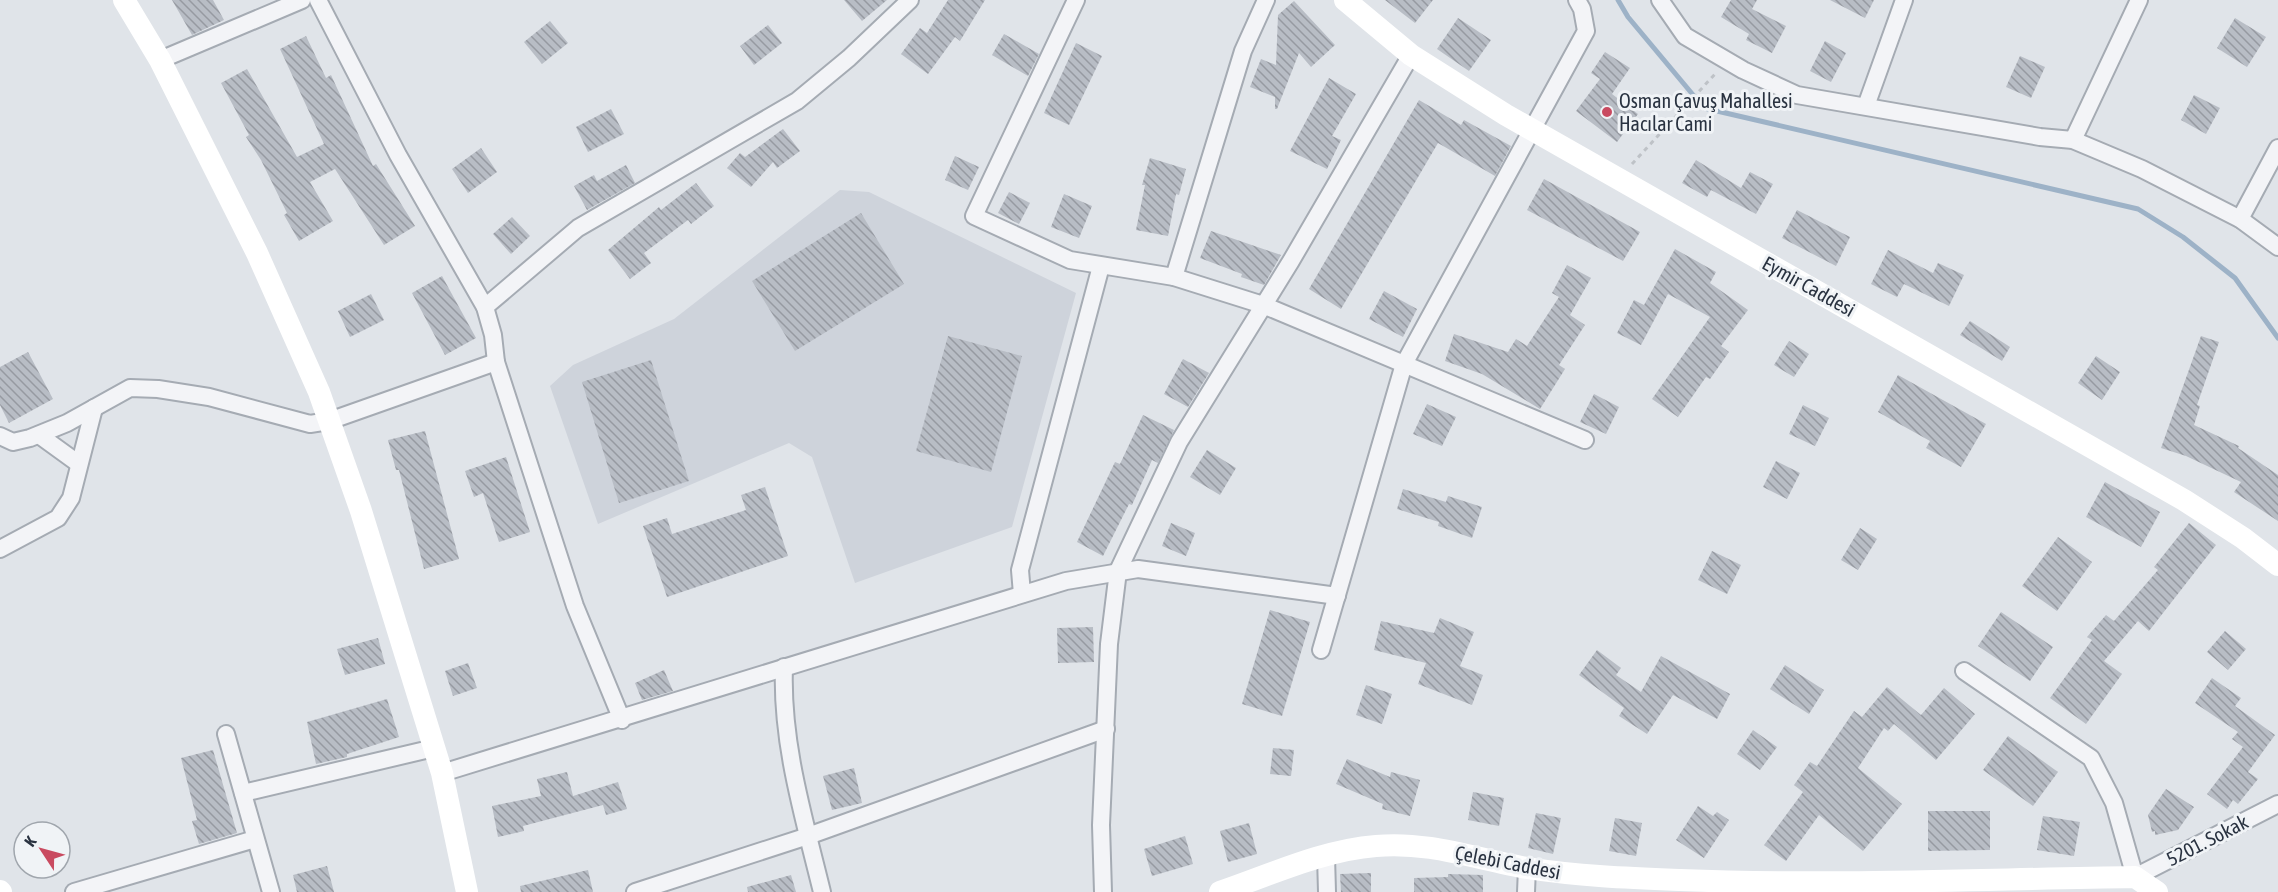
<svg xmlns="http://www.w3.org/2000/svg" width="2278" height="892" viewBox="0 0 2278 892" font-family="'Asap Condensed',sans-serif">
<style>
.built{fill:#ced3db}
.lines{fill:none;stroke-linecap:round;stroke-linejoin:round}
.stream{stroke:#9db2c7;stroke-width:5}
.building{fill:url(#building-back-hatch)}
.street-casing{stroke:#a5abb3;stroke-width:20}
.path{stroke:#bec2c7;stroke-width:3;stroke-dasharray:4.5 4.5;stroke-linecap:butt}
.street{stroke:#f3f4f7;stroke-width:16}
.secondary{stroke:#fff;stroke-width:22}
.poi-dot{fill:#c94a60;stroke:#f0f3f6;stroke-width:2}
.labels{text-anchor:middle;dominant-baseline:central;stroke-width:6;stroke-linejoin:round;paint-order:stroke}
.poi-label{font-size:20px;fill:#293240;stroke:#f0f3f6;text-anchor:start}
.street-label{font-size:20px;fill:#293240;stroke:#f0f3f6}
</style>
<defs>
<pattern id="building-back-hatch" width="6" height="6" patternUnits="userSpaceOnUse" patternTransform="scale(1.5)"><rect width="6" height="6" fill="#b8bdc5"/><path d="M-1 5l2 2M0 0l6 6M5-1l2 2" fill="none" stroke="#969aa1"/></pattern>
</defs>
<rect width="100%" height="100%" fill="#e0e4e9"/>
<path class="built" d="M840,190L869,192L1076,293L1012,527L855,583L812,457L789,443L598,524L550,386L573,365L674,319Z"/>
<g class="lines">
<path class="stream" d="M1618,0L1628,17L1704,108L2138,209L2183,237L2235,278L2278,338"/>
</g>
<g class="building">
<path d="M172,0H213L224,20L192,35Z"/>
<path d="M844,0H887L862,21Z"/>
<path d="M948,0H985L960,41L955,37L928,74L901,54L920,28L927,33Z"/>
<path d="M1385,0H1433L1415,23Z"/>
<path d="M1731,0H1757L1752,9L1786,26L1772,53L1746,40L1749,34L1721,17Z"/>
<path d="M1830,0H1874L1865,18Z"/>
<path d="M1294,1L1335,45L1311,67L1299,53L1277,109H1275V97L1250,87L1261,59L1276,65L1278,15Z"/>
<path d="M1458,18L1491,40L1469,71L1437,49Z"/>
<path d="M2235,18L2266,37L2247,67L2217,48Z"/>
<path d="M550,21L568,43L542,64L524,42Z"/>
<path d="M768,25L782,43L754,65L740,46Z"/>
<path d="M1004,34L1039,54L1028,76L992,55Z"/>
<path d="M306,36L326,78L331,75L373,166L376,164L415,226L384,245L335,169L310,182L333,221L299,241L284,215L287,213L261,160L246,137L249,135L221,83L247,69L297,157L324,144L280,49Z"/>
<path d="M1825,41L1846,53L1831,82L1810,71Z"/>
<path d="M1076,43L1102,56L1069,125L1044,113Z"/>
<path d="M1605,52L1630,68L1612,94L1638,114L1617,142L1576,111L1600,79L1591,73Z"/>
<path d="M2020,56L2045,67L2031,98L2006,87Z"/>
<path d="M1329,78L1356,94L1332,136L1341,140L1327,169L1290,151Z"/>
<path d="M2194,95L2220,108L2206,134L2181,120Z"/>
<path d="M1419,100L1461,125L1464,120L1511,146L1495,176L1438,143L1341,309L1309,289Z"/>
<path d="M611,109L624,134L588,152L576,127Z"/>
<path d="M783,129L800,151L777,168L773,162L751,187L727,168L740,153L745,157Z"/>
<path d="M481,148L497,172L468,193L452,169Z"/>
<path d="M955,156L979,167L968,190L945,180Z"/>
<path d="M1150,158L1186,169L1179,195L1176,194L1168,236L1136,230L1145,185H1142Z"/>
<path d="M1696,160L1741,188L1750,172L1773,184L1756,214L1711,190L1707,197L1682,183Z"/>
<path d="M626,165L635,183L587,210L574,186L594,175L597,181Z"/>
<path d="M1544,179L1640,232L1623,261L1527,210Z"/>
<path d="M696,183L714,206L691,224L688,220L644,253L651,263L630,279L608,250L659,207L661,210Z"/>
<path d="M1009,192L1030,203L1019,224L998,213Z"/>
<path d="M1064,194L1092,206L1079,238L1051,227Z"/>
<path d="M1797,210L1850,237L1836,266L1782,238Z"/>
<path d="M861,213L904,284L795,351L752,281Z"/>
<path d="M512,217L530,236L511,254L493,234Z"/>
<path d="M1211,231L1281,255L1264,285L1241,277L1242,274L1200,258Z"/>
<path d="M1675,249L1716,272L1710,283L1748,310L1721,346L1729,352L1710,379L1706,377L1678,417L1652,399L1710,317L1668,294L1641,345L1617,333L1634,300L1644,305Z"/>
<path d="M1888,250L1933,273L1938,263L1964,275L1949,306L1904,284L1897,297L1871,284Z"/>
<path d="M1567,265L1591,278L1570,315L1585,325L1559,365L1565,369L1540,409L1482,374L1445,361L1454,334L1508,352L1516,339L1527,346L1559,297L1552,293Z"/>
<path d="M442,276L476,338L445,355L412,293Z"/>
<path d="M1384,291L1417,309L1403,337L1369,319Z"/>
<path d="M371,294L384,320L350,337L338,311Z"/>
<path d="M1970,321L2010,347L2002,361L1960,335Z"/>
<path d="M948,336L1022,356L991,472L916,451Z"/>
<path d="M2201,336L2219,342L2197,405L2200,406L2194,425L2239,446L2238,448L2278,475V521L2234,492L2241,482L2186,456L2161,448Z"/>
<path d="M1789,341L1809,354L1794,377L1774,365Z"/>
<path d="M28,352L53,399L9,423L0,405V367Z"/>
<path d="M2096,356L2120,372L2102,400L2078,383Z"/>
<path d="M1183,359L1209,373L1188,407L1164,394Z"/>
<path d="M651,360L689,481L619,503L582,382Z"/>
<path d="M1898,375L1986,424L1961,467L1926,448L1930,441L1878,412Z"/>
<path d="M1594,394L1619,407L1606,434L1580,422Z"/>
<path d="M1427,404L1456,417L1442,446L1413,434Z"/>
<path d="M1803,405L1829,418L1815,446L1789,434Z"/>
<path d="M1143,415L1174,430L1158,463L1152,460L1132,505L1129,504L1103,556L1077,542L1115,462L1120,464Z"/>
<path d="M425,431L459,559L424,569L399,470H396L388,440Z"/>
<path d="M1207,450L1236,468L1220,495L1190,477Z"/>
<path d="M506,457L530,532L499,542L483,493L474,497L465,471Z"/>
<path d="M1776,461L1800,473L1787,499L1763,487Z"/>
<path d="M2105,482L2160,512L2141,547L2086,517Z"/>
<path d="M765,487L788,556L667,597L643,526L667,518L672,534L746,510L741,495Z"/>
<path d="M1403,489L1446,502L1448,496L1482,507L1472,538L1438,526L1439,522L1397,509Z"/>
<path d="M1171,523L1195,533L1186,556L1162,546Z"/>
<path d="M2189,523L2216,545L2149,631L2138,621L2104,661L2122,674L2086,724L2050,698L2092,640L2087,637L2106,615L2114,621L2158,570L2154,567Z"/>
<path d="M1860,528L1877,539L1858,570L1841,560Z"/>
<path d="M2058,537L2092,562L2057,611L2022,586Z"/>
<path d="M1712,551L1741,565L1727,594L1698,580Z"/>
<path d="M1270,610L1310,622L1282,716L1242,704Z"/>
<path d="M2001,612L2053,647L2030,681L1978,646Z"/>
<path d="M1440,618L1474,632L1460,666L1483,675L1472,705L1418,684L1426,663L1374,650L1381,621L1434,633Z"/>
<path d="M1093,627L1094,662L1058,663L1057,628Z"/>
<path d="M2225,631L2246,649L2228,670L2207,652Z"/>
<path d="M378,638L385,664L345,675L337,649Z"/>
<path d="M1597,650L1621,668L1616,675L1641,692L1661,656L1730,694L1717,719L1673,695L1647,734L1619,716L1624,708L1579,675Z"/>
<path d="M468,663L477,688L453,696L445,671Z"/>
<path d="M1785,665L1824,690L1809,714L1770,689Z"/>
<path d="M664,670L673,691L642,700L635,683Z"/>
<path d="M2212,678L2241,698L2235,706L2275,735L2248,772L2258,779L2238,804L2233,800L2227,809L2207,794L2243,747L2232,739L2238,732L2195,703Z"/>
<path d="M1366,685L1392,694L1382,724L1356,715Z"/>
<path d="M1887,687L1921,715L1944,688L1975,714L1936,760L1894,724L1888,731L1884,728L1858,768L1902,804L1863,851L1819,815L1786,861L1764,845L1803,792L1794,785L1810,762L1817,766L1854,711L1862,717Z"/>
<path d="M387,699L399,737L347,754V757L316,764L307,722Z"/>
<path d="M1753,730L1777,747L1760,770L1737,754Z"/>
<path d="M2008,736L2058,772L2033,806L1983,770Z"/>
<path d="M1273,748L1294,750L1291,776L1270,774Z"/>
<path d="M213,750L237,833L199,844L192,821L197,820L181,758Z"/>
<path d="M1347,759L1390,777L1391,772L1420,780L1410,816L1382,809L1383,804L1336,784Z"/>
<path d="M854,768L862,803L832,810L823,776Z"/>
<path d="M567,772L573,796L618,782L627,809L606,815L603,805L523,826L524,831L498,837L492,806L541,796L537,779Z"/>
<path d="M2166,789L2194,807L2178,830L2155,835V831L2152,832L2148,815Z"/>
<path d="M1473,792L1504,798L1499,826L1468,820Z"/>
<path d="M1698,806L1713,816L1717,812L1729,820L1704,858L1676,840Z"/>
<path d="M1928,811H1990V850L1928,851Z"/>
<path d="M1536,813L1561,818L1553,854L1528,848Z"/>
<path d="M2043,816L2080,822L2074,856L2037,850Z"/>
<path d="M1615,818L1642,823L1636,856L1609,851Z"/>
<path d="M1249,823L1257,854L1228,862L1220,831Z"/>
<path d="M1185,836L1193,864L1152,876L1144,849Z"/>
<path d="M327,866L334,892H297L293,875Z"/>
<path d="M588,870L593,892H521L520,886Z"/>
<path d="M1371,873V892H1341L1340,874Z"/>
<path d="M1448,874L1483,875V892H1414V878L1448,877Z"/>
<path d="M791,875L796,892H748L747,887Z"/>
</g>
<g class="lines">
<defs>
<g id="street">
<path d="M318,0L398,155L485,307L493,335L496,362L575,606L622,720"/>
<path d="M1076,0L974,216L1070,260L1174,277L1263,305L1585,440"/>
<path d="M1660,0L1685,36L1743,70L1797,95L2040,137L2073,140L2142,169L2240,219L2278,247"/>
<path d="M160,60L302,0"/>
<path d="M1866,106L1904,0"/>
<path d="M2073,140L2139,0"/>
<path d="M2240,219L2278,148"/>
<path d="M1174,277L1243,51L1266,0"/>
<path d="M485,307L578,228L797,101L849,58L910,0"/>
<path d="M39,435L79,464"/>
<path d="M0,436L13,442L30,438L67,423L130,388L158,389L209,397L310,424L329,421L496,362"/>
<path d="M0,549L58,518L71,498L94,408"/>
<path d="M1022,594L1020,570L1101,266"/>
<path d="M1321,650L1404,364L1586,31L1582,9L1577,0"/>
<path d="M784,667C781,743 804,818 822,892"/>
<path d="M1964,671L2091,758L2114,803L2135,877L2278,804"/>
<path d="M226,734L271,892"/>
<path d="M442,773L1066,581L1138,569L1337,596"/>
<path d="M243,793L434,748"/>
<path d="M1326,856L1327,892"/>
<path d="M74,892L255,839"/>
<path d="M635,892L808,836L1106,729"/>
<path d="M1103,892L1101,825L1109,644L1118,571L1179,442L1291,261L1411,55"/>
<path d="M1526,892L1527,868"/>
</g>
</defs>
<use href="#street" class="street-casing"/>
<path class="path" d="M1632,164L1715,74"/>
<use href="#street" class="street"/>
<g class="secondary">
<path d="M124,0L160,60L257,253L319,392L361,511L442,773L467,892"/>
<path d="M1345,0L1411,55L1506,115L2184,500L2243,538L2278,565"/>
<path d="M0,891L1,892"/>
<path d="M1220,892C1270,875 1323,850 1376,846C1428,841 1476,859 1527,868C1577,876 1629,878 1680,880C1831,886 1983,879 2135,877L2157,892"/>
</g>
</g>
<circle class="poi-dot" cx="1607" cy="112" r="6"/>
<g class="labels">
<g class="poi-label">
<text x="1619" y="100">Osman Çavuş Mahallesi<tspan x="1619" dy="23">Hacılar Cami</tspan></text>
</g>
<g class="street-label">
<text transform="translate(1809 286) rotate(29)">Eymir Caddesi</text>
<text transform="translate(2207 840) rotate(-27)">5201. Sokak</text>
<text transform="translate(1508 862) rotate(11)">Çelebi Caddesi</text>
</g>
</g>
<g transform="translate(42 850) rotate(306)"><circle r="28" fill="#f0f3f6" stroke="#a0a6ad" stroke-width="1.5"/>
<path d="M0-4.5L10 22L0 15L-10 22Z" fill="#c94a60"/>
<text y="-9" font-size="16" font-weight="bold" text-anchor="middle" fill="#293240">K</text>
</g>
</svg>
